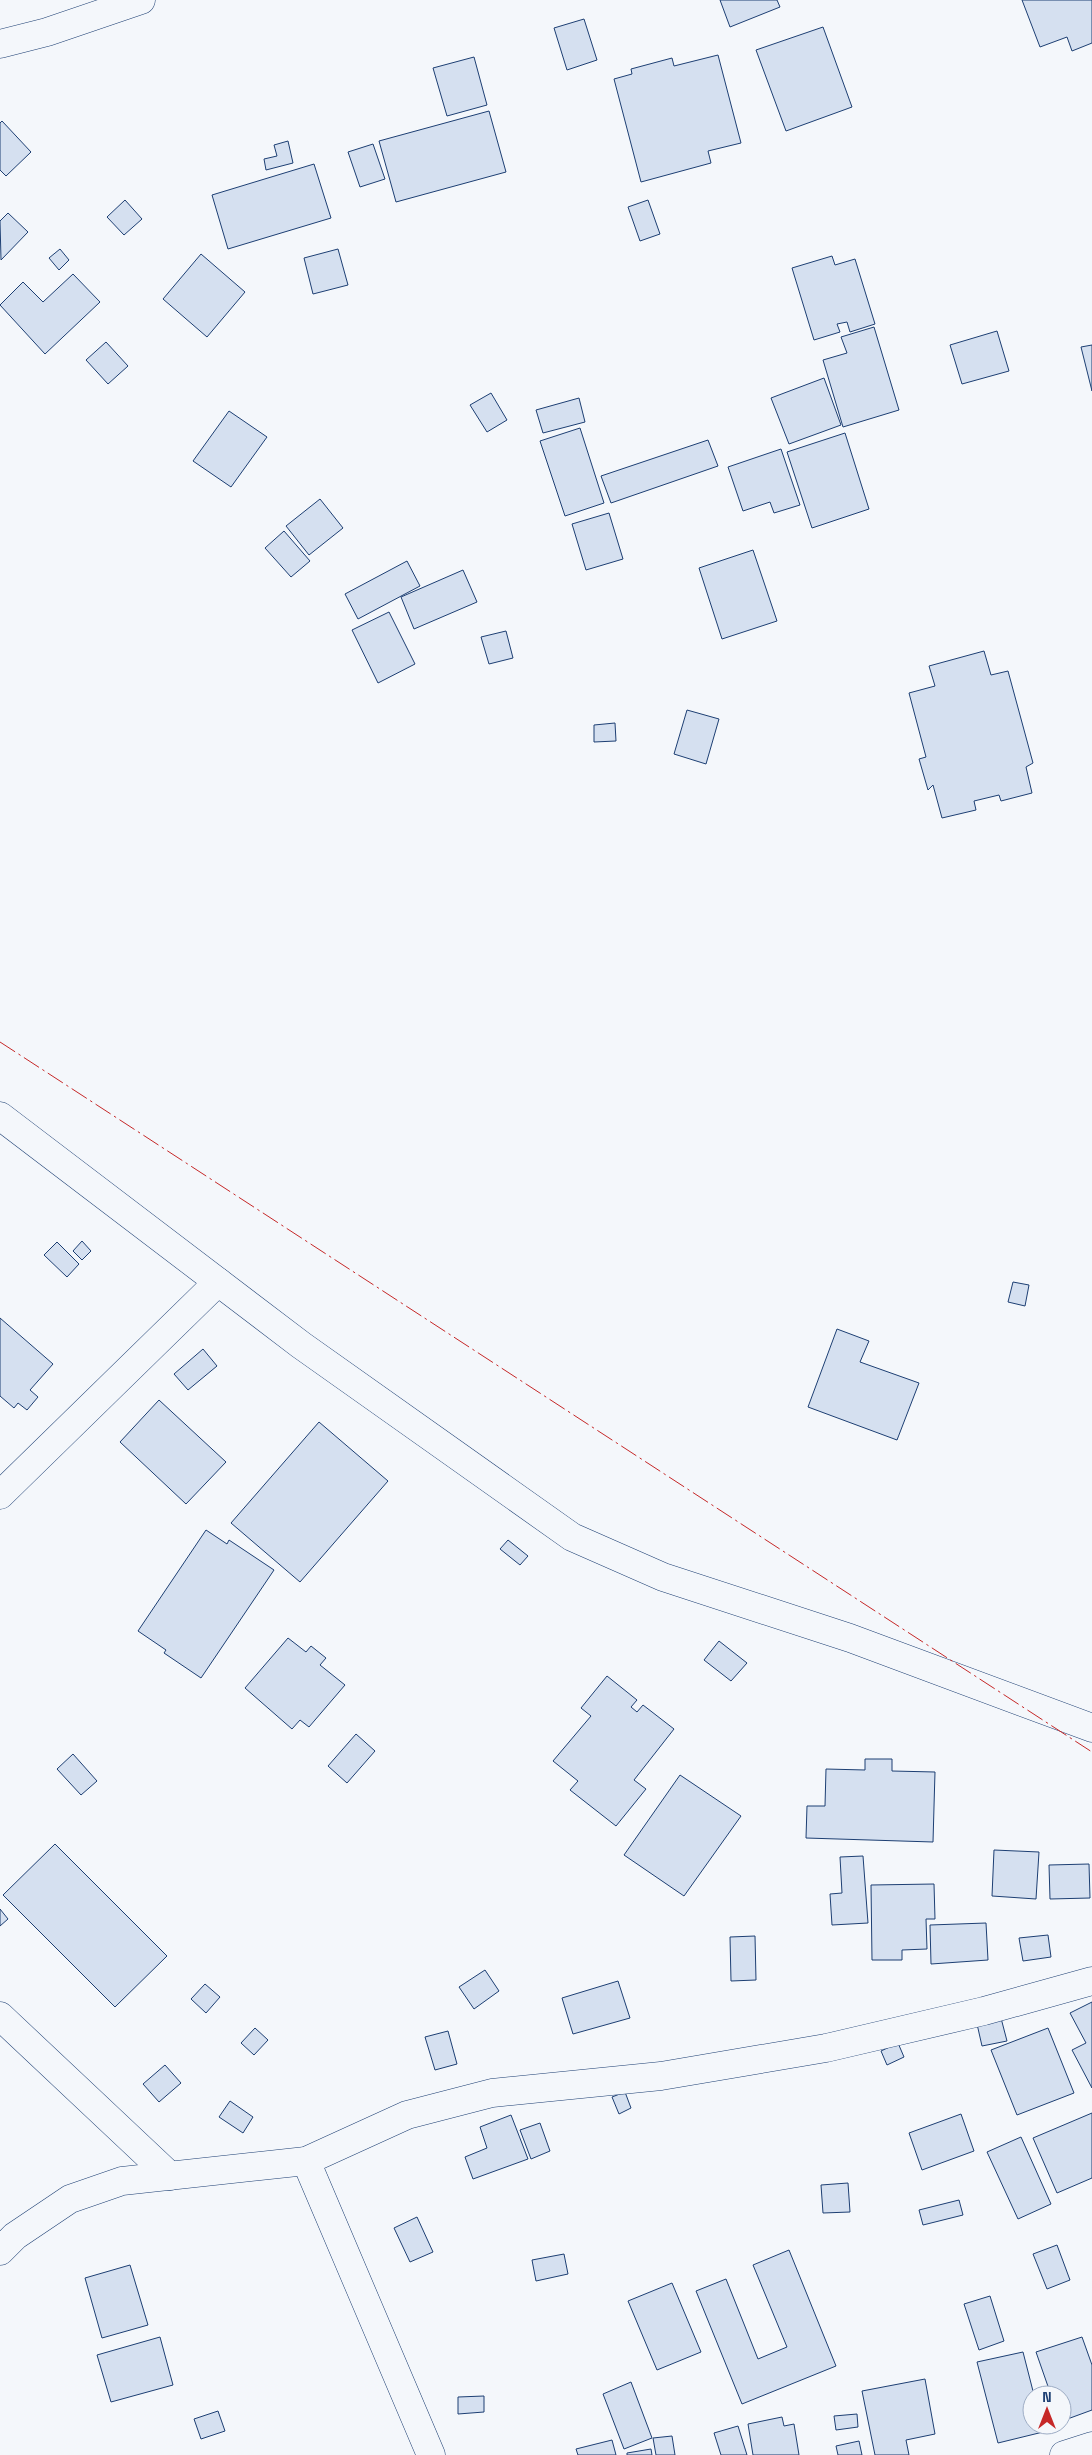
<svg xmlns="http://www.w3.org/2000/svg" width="1092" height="2455" viewBox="0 0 1092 2455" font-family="'Space Grotesk',sans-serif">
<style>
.building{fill:#d5e0f0;stroke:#1d3f73}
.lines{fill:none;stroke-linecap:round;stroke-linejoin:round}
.minor-casing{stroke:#1d3f73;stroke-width:29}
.minor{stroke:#f4f7fb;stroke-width:28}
.power{stroke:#c62828;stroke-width:1;stroke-dasharray:18 4 2.5 4;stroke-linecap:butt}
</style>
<rect width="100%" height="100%" fill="#f4f7fb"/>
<g class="building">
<path d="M720,0H777L780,7L730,27Z"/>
<path d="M1022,0H1092V43L1072,51L1067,37L1040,47Z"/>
<path d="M584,19L597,60L567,70L554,28Z"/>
<path d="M823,27L852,107L786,131L756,50Z"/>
<path d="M718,55L741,143L708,151L711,163L641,182L614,79L632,74L631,69L672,58L674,66Z"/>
<path d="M474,57L487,105L447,116L433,68Z"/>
<path d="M489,111L506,172L396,202L379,141Z"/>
<path d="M2,121L31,152L6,176L0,170V123Z"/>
<path d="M288,141L293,163L266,170L264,159L277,156L274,145Z"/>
<path d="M373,144L385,179L360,187L348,152Z"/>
<path d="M314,164L331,218L228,249L212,195Z"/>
<path d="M125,200L142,219L124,235L107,217Z"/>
<path d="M648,200L660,234L640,241L628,207Z"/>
<path d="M8,213L28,232L1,260L0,221Z"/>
<path d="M60,249L69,260L59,270L49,258Z"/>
<path d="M338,249L348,285L313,294L304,258Z"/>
<path d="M201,254L245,292L207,337L163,299Z"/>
<path d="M832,256L835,265L855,259L875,324L850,332L847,322L837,324L840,332L814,340L792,268Z"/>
<path d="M73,274L100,302L45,354L0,305L23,282L43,302Z"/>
<path d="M874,327L899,410L843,427L823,360L847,353L841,337Z"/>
<path d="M997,331L1009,371L962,384L950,345Z"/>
<path d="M106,342L128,366L108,384L86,360Z"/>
<path d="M1092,345V391L1081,347Z"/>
<path d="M824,378L841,425L789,444L771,398Z"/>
<path d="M491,393L507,420L487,432L470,405Z"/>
<path d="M579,398L585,422L543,433L536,410Z"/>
<path d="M229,411L267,437L231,487L193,461Z"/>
<path d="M580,428L604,503L565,516L540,441Z"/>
<path d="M845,433L869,509L812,528L787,452Z"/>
<path d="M708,440L718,466L611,503L601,476Z"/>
<path d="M781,449L800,505L774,513L770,502L743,511L728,467Z"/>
<path d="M320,499L343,528L309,555L286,526Z"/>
<path d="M609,513L623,559L586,570L572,524Z"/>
<path d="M284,531L310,561L291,577L265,548Z"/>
<path d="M753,550L777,621L722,639L699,568Z"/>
<path d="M407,561L420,586L358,619L345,594Z"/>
<path d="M463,570L477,602L414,629L401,597Z"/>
<path d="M389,612L415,664L378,683L352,630Z"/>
<path d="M506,631L513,658L489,664L481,637Z"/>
<path d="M984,651L991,675L1008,671L1033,763L1026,767L1032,793L1001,801L999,795L974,801L976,810L942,818L933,785L928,790L919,759L926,757L909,693L935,686L929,666Z"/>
<path d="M687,710L719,719L706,764L674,754Z"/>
<path d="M615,723L616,741L594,742V725Z"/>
<path d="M82,1241L91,1251L82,1260L73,1251Z"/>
<path d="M57,1242L79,1264L67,1277L44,1255Z"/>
<path d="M1013,1282L1029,1285L1025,1306L1008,1302Z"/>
<path d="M0,1318L53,1364L30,1390L38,1397L27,1410L18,1403L14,1408L0,1396Z"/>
<path d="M837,1329L869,1341L860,1362L919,1383L897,1440L808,1407Z"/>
<path d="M203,1349L217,1366L188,1390L174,1374Z"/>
<path d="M159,1400L226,1462L186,1504L120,1442Z"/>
<path d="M319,1422L388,1481L300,1582L231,1523Z"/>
<path d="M206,1530L227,1544L229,1540L274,1570L201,1678L164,1653L166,1650L138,1631Z"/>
<path d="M508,1540L528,1556L520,1565L500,1549Z"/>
<path d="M288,1638L306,1652L311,1646L326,1658L320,1665L345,1685L309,1727L300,1720L292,1729L245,1688Z"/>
<path d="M719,1641L747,1663L731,1681L704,1660Z"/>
<path d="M607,1676L637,1700L631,1707L637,1712L643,1705L674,1729L634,1780L646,1789L616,1826L570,1790L578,1781L553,1761L591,1716L581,1708Z"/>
<path d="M356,1734L375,1751L347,1783L328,1766Z"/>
<path d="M73,1754L97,1781L81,1795L57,1769Z"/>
<path d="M865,1759H892V1771L935,1772L933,1842L806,1838L807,1806H825L826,1769L865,1770Z"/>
<path d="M680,1775L741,1816L684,1896L624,1855Z"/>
<path d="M55,1844L167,1956L115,2007L3,1895Z"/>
<path d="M994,1850L1039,1852L1036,1899L992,1896Z"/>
<path d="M863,1856L868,1923L832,1925L830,1894L842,1893L840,1857Z"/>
<path d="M1089,1864L1090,1898L1050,1899L1049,1865Z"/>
<path d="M934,1884L935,1919H926L927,1949L902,1950V1960H872L871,1885Z"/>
<path d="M0,1909L8,1919L0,1926Z"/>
<path d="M986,1923L988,1960L931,1964L930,1925Z"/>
<path d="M1048,1935L1051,1957L1023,1961L1019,1938Z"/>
<path d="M755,1936L756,1980L731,1981L730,1937Z"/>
<path d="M485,1970L499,1991L474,2009L459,1987Z"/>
<path d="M618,1981L630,2018L573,2034L562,1998Z"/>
<path d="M205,1984L220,1997L206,2013L191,1999Z"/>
<path d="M1092,2002V2088L1072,2050L1086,2043L1070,2013Z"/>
<path d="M1001,2018L1007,2041L982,2046L977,2024Z"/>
<path d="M255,2028L268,2040L254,2055L241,2043Z"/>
<path d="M1048,2028L1074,2093L1017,2115L991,2050Z"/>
<path d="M448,2031L457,2064L435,2070L425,2037Z"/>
<path d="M898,2043L904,2057L887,2065L881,2051Z"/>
<path d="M165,2065L181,2083L159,2102L143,2084Z"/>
<path d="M625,2092L631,2108L619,2114L612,2097Z"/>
<path d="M230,2101L253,2117L243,2133L219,2117Z"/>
<path d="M1092,2113V2178L1057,2193L1033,2138Z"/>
<path d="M961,2114L974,2151L922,2170L909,2133Z"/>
<path d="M511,2115L528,2159L473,2179L465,2157L487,2148L480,2127Z"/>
<path d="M540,2123L550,2151L531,2159L520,2130Z"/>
<path d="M1021,2137L1051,2204L1018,2219L987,2152Z"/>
<path d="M848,2183L850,2212L823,2213L821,2185Z"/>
<path d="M959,2200L963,2215L923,2225L919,2210Z"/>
<path d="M417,2217L433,2252L410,2262L394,2228Z"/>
<path d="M1057,2245L1070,2280L1047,2289L1033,2254Z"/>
<path d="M789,2250L836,2366L742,2404L696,2291L726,2279L758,2359L787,2347L753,2265Z"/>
<path d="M564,2254L568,2274L536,2281L532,2260Z"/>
<path d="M130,2265L148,2325L102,2338L85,2278Z"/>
<path d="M672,2283L701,2352L657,2370L628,2301Z"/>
<path d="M990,2296L1004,2341L979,2350L964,2304Z"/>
<path d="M160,2337L173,2385L111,2402L97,2355Z"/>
<path d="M1082,2337L1092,2365V2410L1062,2421V2395H1051L1036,2352Z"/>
<path d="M1023,2352L1034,2395L1032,2425H1041L1043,2432L998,2443L977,2362Z"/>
<path d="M925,2379L935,2434L906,2440L909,2455H875L862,2391Z"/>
<path d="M631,2382L652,2438L624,2449L603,2394Z"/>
<path d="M484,2396V2412L458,2414V2397Z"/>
<path d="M218,2411L225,2431L201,2439L194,2419Z"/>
<path d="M857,2414L858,2427L836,2430L834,2416Z"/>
<path d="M782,2417L784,2426L794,2424L799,2455H753L748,2424Z"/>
<path d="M738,2426L747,2455H721L714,2433Z"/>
<path d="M672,2436L675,2455H656L653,2438Z"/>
<path d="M612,2440L616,2455H578L576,2449Z"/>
<path d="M859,2441L862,2455H838L836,2446Z"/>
<path d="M651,2449L652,2455H627V2453Z"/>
</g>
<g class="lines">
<defs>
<g id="minor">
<path d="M0,44L47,32L141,0"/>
<path d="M0,1116L301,1345L572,1537L663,1577L850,1638L1092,1728"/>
<path d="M0,1495L218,1282"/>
<path d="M0,2016L170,2176"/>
<path d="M306,2161L431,2455"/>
<path d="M0,2251L15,2236L70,2199L122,2181L306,2161L407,2115L492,2093L661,2076L826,2048L984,2011L1092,1981"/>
<path d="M1064,2455L1092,2446"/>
</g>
</defs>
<use href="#minor" class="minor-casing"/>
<use href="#minor" class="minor"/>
<path class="power" d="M0,1042L1092,1752"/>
</g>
<g transform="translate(1047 2410)"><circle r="24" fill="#f4f7fb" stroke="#9eadc5"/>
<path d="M0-4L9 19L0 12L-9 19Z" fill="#c62828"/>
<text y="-8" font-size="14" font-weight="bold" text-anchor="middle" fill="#1d3f73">N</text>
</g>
</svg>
